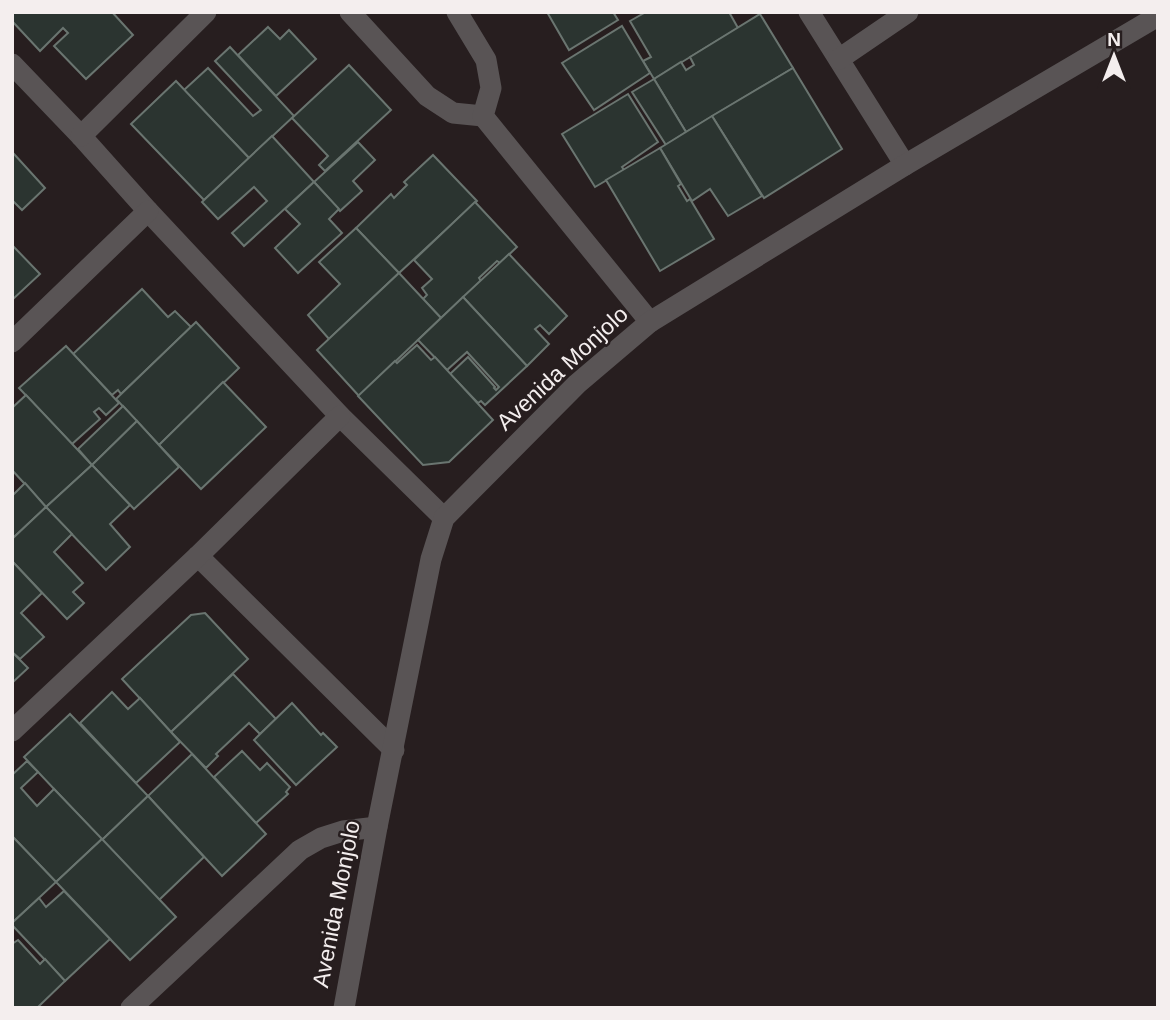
<svg xmlns="http://www.w3.org/2000/svg" width="1170" height="1020" viewBox="0 0 1170 1020" font-family="Helvetica,sans-serif">
<style>
.building{fill:#2b3430;stroke:#6a7570;stroke-width:2}
.lines{fill:none;stroke-linecap:round;stroke-linejoin:round}
.minor{stroke:#595455;stroke-width:21}
.tertiary{stroke:#595455;stroke-width:21}
.labels{text-anchor:middle;dominant-baseline:central;stroke-width:5;stroke-linejoin:round;paint-order:stroke}
.street-label{font-size:23px;fill:#f4eeee;stroke:#271e1f}
</style>
<rect width="100%" height="100%" fill="#271e1f"/>
<g class="building">
<path d="M12,12H112L133,35L86,79L54,46L68,33L63,28L40,51L12,21Z"/>
<path d="M547,12H613L618,20L569,50Z"/>
<path d="M646,12H729L738,28L654,79L643,61L651,57L630,21Z"/>
<path d="M760,14L793,68L686,132L654,79L681,62L686,70L694,65L690,57Z"/>
<path d="M622,26L650,73L594,110L562,63Z"/>
<path d="M268,27L280,39L289,30L316,59L276,96L238,55Z"/>
<path d="M230,47L294,116L249,158L184,90L208,68L253,116L261,110L215,61Z"/>
<path d="M349,65L391,110L325,171L319,165L328,156L292,118Z"/>
<path d="M793,68L842,149L764,198L712,116Z"/>
<path d="M654,79L686,132L666,145L632,92Z"/>
<path d="M176,81L249,158L204,200L131,124Z"/>
<path d="M628,94L658,142L622,167L624,170L595,187L562,134Z"/>
<path d="M712,116L762,196L728,216L710,189L692,201L660,148Z"/>
<path d="M272,136L314,182L244,246L232,233L267,201L254,187L218,219L202,202Z"/>
<path d="M358,142L375,160L353,181L362,191L340,211L314,182Z"/>
<path d="M660,148L681,184L678,186L687,201L690,199L714,239L660,271L606,180Z"/>
<path d="M14,154L45,188L22,210L12,200V155Z"/>
<path d="M433,155L477,201L399,273L356,228L391,194L394,198L407,185L404,182Z"/>
<path d="M314,182L339,209L329,219L342,233L298,273L275,248L300,224L285,209Z"/>
<path d="M475,202L517,247L500,263L497,261L479,278L481,281L441,318L423,299L427,295L422,288L432,279L414,260Z"/>
<path d="M356,228L399,273L329,339L308,315L340,284L319,262Z"/>
<path d="M12,245L40,274L12,300Z"/>
<path d="M509,254L567,316L549,334L540,325L535,329L549,344L527,366L463,297Z"/>
<path d="M399,273L441,318L359,396L317,350Z"/>
<path d="M142,289L168,317L175,311L191,327L121,394L118,390L112,395L73,354Z"/>
<path d="M463,297L527,366L485,405L481,401L478,403L450,374L468,357L495,387L494,388L496,390L499,387L467,352L447,370L418,340Z"/>
<path d="M196,322L239,368L159,445L116,399Z"/>
<path d="M417,345L431,360L435,357L493,420L449,462L423,465L358,396L395,361L397,363Z"/>
<path d="M66,346L119,403L106,415L99,408L94,412L100,419L72,444L19,388Z"/>
<path d="M223,382L266,427L201,489L159,445Z"/>
<path d="M26,395L92,465L46,507L12,470V408Z"/>
<path d="M123,406L137,421L92,465L78,449Z"/>
<path d="M137,421L179,467L134,509L92,465Z"/>
<path d="M92,465L130,505L110,524L130,547L106,570L46,507Z"/>
<path d="M25,483L46,507L12,539V496Z"/>
<path d="M46,507L72,534L54,552L83,583L73,592L84,603L67,619L12,561V539Z"/>
<path d="M12,561L42,593L21,613L44,637L20,659L12,652Z"/>
<path d="M205,613L248,659L171,732L122,679L191,615Z"/>
<path d="M12,652L28,668L12,683Z"/>
<path d="M233,674L276,719L260,734L249,723L216,754L218,756L206,768L171,732Z"/>
<path d="M112,692L128,709L140,698L180,742L136,783L80,723Z"/>
<path d="M292,703L321,735L323,733L337,747L296,785L254,740Z"/>
<path d="M70,714L148,796L102,840L24,757Z"/>
<path d="M242,751L260,770L267,763L290,787L286,792L288,794L256,823L214,777Z"/>
<path d="M192,754L266,834L222,876L148,796Z"/>
<path d="M27,761L38,772L21,788L37,806L54,789L102,839L56,882L12,836V775Z"/>
<path d="M148,796L204,857L159,900L102,840Z"/>
<path d="M12,836L56,882L12,923Z"/>
<path d="M102,839L176,917L130,960L56,882Z"/>
<path d="M64,891L110,939L65,981L12,925V923L39,898L46,907Z"/>
<path d="M18,940L40,964L45,959L65,981L37,1008H12V944Z"/>
</g>
<g class="lines">
<g class="minor">
<path d="M350,12L427,96L453,113L483,116"/>
<path d="M457,12L486,60L491,88L483,116L650,322"/>
<path d="M809,12L905,165"/>
<path d="M839,59L908,12"/>
<path d="M12,64L81,136L148,211L340,416L444,518"/>
<path d="M81,136L206,12"/>
<path d="M12,342L148,211"/>
<path d="M198,556L394,750"/>
<path d="M12,731L198,556L340,416"/>
<path d="M131,1008L300,850L321,838L343,831L377,827"/>
</g>
<path class="tertiary" d="M344,1008L377,827L431,559L444,518L577,384L650,322L905,165L1158,16"/>
</g>
<g class="labels">
<g class="street-label">
<text transform="translate(562 368) rotate(-43)">Avenida Monjolo</text>
<text transform="translate(336 904) rotate(-79)">Avenida Monjolo</text>
</g>
</g>
<rect width="1170" height="1020" fill="none" stroke="#f4eeee" stroke-width="28"/>
<g transform="translate(1114 56)" stroke="#271e1f" stroke-width="5" paint-order="stroke">
<path d="M0-5L12 26L0 18L-12 26Z" fill="#f4eeee"/>
<text y="-10" font-size="19" font-weight="bold" text-anchor="middle" fill="#f4eeee">N</text>
</g>
</svg>
